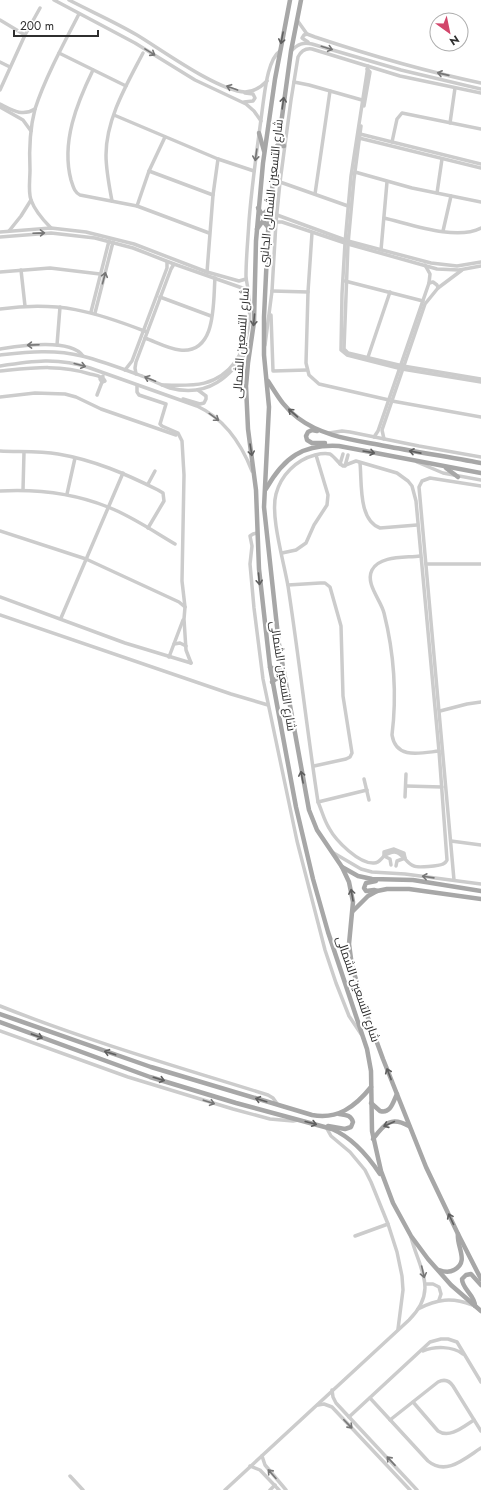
<svg xmlns="http://www.w3.org/2000/svg" width="481" height="1490" viewBox="0 0 481 1490" font-family="Jost,Cairo,sans-serif">
<style>
.lines{fill:none;stroke-linecap:round;stroke-linejoin:round}
.minor{stroke:#ccc;stroke-width:3.5}
.major{stroke:#a7a7a7;stroke-width:4.5}
.oneway{stroke:#5f5f5f}
.oneway2{stroke:#767676}
.labels{text-anchor:middle;dominant-baseline:central;stroke-width:4;stroke-linejoin:round;paint-order:stroke}
.street-label{font-size:12px;fill:#2f2f2f;stroke:#fff}
</style>
<rect width="100%" height="100%" fill="#fff"/>
<g class="lines">
<g class="minor">
<path d="M54,0L135,43L195,80L246,104L254,111L261,121"/>
<path d="M69,0C92,12 115,22 137,35C162,50 218,91 245,92C254,92 261,87 267,81"/>
<path d="M0,20L25,35"/>
<path d="M297,20L307,34L315,37C369,55 424,71 481,83"/>
<path d="M307,34L304,35L302,38L308,42"/>
<path d="M291,51C298,44 303,42 312,44L401,70L481,89"/>
<path d="M59,53L126,86"/>
<path d="M0,62L10,67"/>
<path d="M368,66L351,176L345,243L342,294L341,350L347,355L402,369L481,382"/>
<path d="M93,70C77,103 61,142 71,180C73,186 74,192 80,195L137,206L209,233"/>
<path d="M294,82L309,85L362,100"/>
<path d="M0,90L25,35L40,8"/>
<path d="M244,102L253,101L255,98L253,94L245,93"/>
<path d="M0,104C12,110 22,117 35,109"/>
<path d="M364,106L370,72L367,69"/>
<path d="M0,107L23,120L31,131"/>
<path d="M114,115L218,159L254,171"/>
<path d="M450,123L455,88"/>
<path d="M361,126L354,179L348,244L344,349L348,353L403,366L481,379"/>
<path d="M360,134L481,164"/>
<path d="M359,138L481,168"/>
<path d="M392,142L397,119L402,113L481,129"/>
<path d="M149,171L213,195"/>
<path d="M355,172L412,188L481,202"/>
<path d="M280,182L348,206"/>
<path d="M437,193L442,159"/>
<path d="M315,194L330,91"/>
<path d="M112,201C109,185 106,170 106,155C106,119 127,84 143,53"/>
<path d="M137,206L149,171L165,137"/>
<path d="M277,215L348,241L431,263L457,266L481,262"/>
<path d="M384,218C410,224 456,241 481,228"/>
<path d="M276,222H282L348,244L437,269L459,270L481,266"/>
<path d="M51,228C43,220 35,211 31,200C28,192 30,179 30,170C29,150 30,128 35,109C45,78 64,43 79,14"/>
<path d="M9,231L21,216L31,200"/>
<path d="M443,231L451,196"/>
<path d="M0,232L51,228L86,232L134,244L207,272L239,281L246,279"/>
<path d="M312,233L308,292L306,363L309,375L319,384L389,400"/>
<path d="M0,237L51,233L95,238L133,248L174,264L248,290"/>
<path d="M381,250L387,182"/>
<path d="M21,270L25,306"/>
<path d="M0,272L50,268L100,274"/>
<path d="M207,272L213,195L218,159"/>
<path d="M345,281L423,301"/>
<path d="M429,283L433,282L437,285L438,288"/>
<path d="M272,291L308,292"/>
<path d="M160,297L211,316"/>
<path d="M0,309C59,301 93,311 147,332"/>
<path d="M91,312L109,241"/>
<path d="M95,313L113,242"/>
<path d="M271,315L273,371L307,370"/>
<path d="M145,338C156,342 169,349 180,350C217,354 213,302 215,278"/>
<path d="M57,345L60,307"/>
<path d="M265,345L272,291L276,222L280,182L291,100L298,57C301,51 305,48 312,49L400,76L481,93"/>
<path d="M0,349C20,346 70,338 83,356"/>
<path d="M0,355C28,352 54,349 82,356C102,361 123,369 142,376C151,380 161,385 170,388C208,398 231,377 249,347"/>
<path d="M368,357L390,292"/>
<path d="M0,366C32,361 58,357 90,368L197,406C225,419 241,443 252,471"/>
<path d="M125,370L132,361L167,268V262"/>
<path d="M0,371C31,368 60,364 90,374C95,375 98,375 102,378"/>
<path d="M136,374L135,368L136,362L171,269L174,264"/>
<path d="M103,378L105,381L102,382L100,379L103,376"/>
<path d="M137,385V392L139,395L166,404L160,424L162,426L178,433L182,441L184,475L182,581L185,607L184,619L186,650L191,663"/>
<path d="M162,385C192,386 216,388 236,361C249,342 252,313 248,291C248,286 246,281 246,276C246,258 248,239 249,221C252,182 258,143 263,104C265,90 268,59 280,51"/>
<path d="M97,395L102,382"/>
<path d="M0,397L35,393L65,394L76,397L101,409L176,435"/>
<path d="M183,399L200,404L204,403L206,399V396L198,390"/>
<path d="M392,401L481,417"/>
<path d="M329,433L342,431L350,432L419,446L481,457"/>
<path d="M374,437L378,431L429,283L430,274L425,265"/>
<path d="M384,439L382,430L425,304L438,288L462,270"/>
<path d="M0,451C19,452 39,451 58,454C94,460 126,474 158,490L163,493L164,501L148,528"/>
<path d="M417,462L443,473L481,480"/>
<path d="M360,463C362,482 358,520 380,528L417,525"/>
<path d="M340,464L343,454"/>
<path d="M345,466L348,455"/>
<path d="M148,484L155,471"/>
<path d="M23,490L24,452"/>
<path d="M0,491C37,489 73,493 108,507C131,516 153,531 175,544"/>
<path d="M67,494L75,458"/>
<path d="M0,531L86,559L179,602L185,607"/>
<path d="M257,533L253,534L250,536L252,546L250,564L254,608L263,679L297,841L325,950L336,983L349,1016L361,1034"/>
<path d="M282,553L296,550L306,543L314,525L327,505L328,495L316,455"/>
<path d="M420,556C406,558 380,555 372,570C365,584 381,600 384,613C394,653 397,694 392,735C396,760 421,753 439,751"/>
<path d="M426,564H481"/>
<path d="M288,585L320,583H325L330,587L341,626L343,696L352,753L350,757L346,759L314,766"/>
<path d="M0,597L125,643L191,663"/>
<path d="M0,615L231,694L268,705"/>
<path d="M61,618L123,473"/>
<path d="M174,644L180,643L186,646"/>
<path d="M169,657L183,620"/>
<path d="M440,711L467,704L481,702"/>
<path d="M364,779L369,800"/>
<path d="M406,786L442,787"/>
<path d="M405,797L406,774"/>
<path d="M318,802L367,790"/>
<path d="M451,841L481,845"/>
<path d="M332,852L361,869L372,872L405,874L481,884"/>
<path d="M384,856C402,844 403,863 414,866C418,868 439,866 443,864C446,863 446,862 447,860L439,751L416,501L412,486L408,481L397,473L356,461L343,466C338,463 335,457 330,454C325,453 319,454 315,455C296,460 281,475 276,494C270,516 284,562 288,586C299,658 307,730 318,802C322,811 324,820 329,828C336,841 359,864 374,863C379,863 381,859 384,856V852L394,849L404,853L405,858"/>
<path d="M384,856L390,859L391,865"/>
<path d="M396,866L397,861L405,858"/>
<path d="M454,880L419,487L422,481L430,478L481,486"/>
<path d="M0,1006C88,1041 178,1067 268,1095L273,1098L278,1105"/>
<path d="M0,1031L128,1077L233,1109L270,1119L293,1121L298,1120"/>
<path d="M326,1127L331,1136L350,1152L365,1170L371,1182L388,1224L397,1252L402,1276L403,1290L398,1329"/>
<path d="M355,1236L388,1224"/>
<path d="M425,1284H433L439,1287L441,1294L439,1300"/>
<path d="M418,1309C437,1299 452,1297 472,1305"/>
<path d="M423,1351C435,1346 452,1346 463,1354"/>
<path d="M332,1390L333,1397L336,1403L417,1490"/>
<path d="M370,1398L428,1461C446,1476 464,1459 481,1448"/>
<path d="M413,1402L438,1431C450,1439 464,1426 474,1420"/>
<path d="M318,1405L324,1404L332,1407L410,1490"/>
<path d="M349,1417L430,1342L441,1339H448L457,1342L481,1382"/>
<path d="M390,1420L438,1382C444,1379 449,1380 453,1386L481,1431"/>
<path d="M262,1456L265,1465L286,1490"/>
<path d="M250,1466L260,1470L279,1490"/>
<path d="M70,1476L83,1490"/>
<path d="M225,1490L409,1320C439,1290 419,1269 411,1237"/>
<path d="M270,1490L275,1485"/>
</g>
<g class="major">
<path d="M290,0L275,79L263,163L256,241L254,322L248,363L246,386L248,429L256,490L259,569L270,667L296,807L313,879L328,932L367,1049L371,1071L372,1131L381,1171L393,1203L411,1236L428,1259L451,1285L481,1311"/>
<path d="M301,0L291,51L269,212L264,317V355L269,407L264,507L279,645L309,810L317,830L342,867L349,882L353,902L349,944L352,966L364,1007L383,1059L426,1167L458,1234L481,1279"/>
<path d="M259,133L264,151"/>
<path d="M277,146H284"/>
<path d="M258,208L261,213L263,214L269,209"/>
<path d="M257,229L263,221L268,227"/>
<path d="M268,381C277,395 284,408 298,418C323,437 355,440 385,446C417,452 449,457 481,463"/>
<path d="M317,431L312,430L308,432L306,436L307,440L312,443H325"/>
<path d="M446,468L458,477"/>
<path d="M266,489C284,457 303,444 339,446L481,473"/>
<path d="M270,667L276,670L282,666"/>
<path d="M272,682L277,678L284,680"/>
<path d="M342,867L358,876L372,879L413,880L481,891"/>
<path d="M376,881L366,883L364,888L366,891L374,890L377,891"/>
<path d="M353,911L368,896L377,891L387,889H409L481,899"/>
<path d="M0,1014L151,1067L312,1115C337,1120 355,1107 371,1087"/>
<path d="M0,1022L150,1077L236,1103L332,1129C353,1138 368,1156 380,1174"/>
<path d="M371,1103L380,1111C391,1114 393,1102 397,1094"/>
<path d="M328,1126L345,1129L351,1127L353,1122C351,1115 346,1115 339,1114"/>
<path d="M373,1139C385,1123 391,1116 409,1126"/>
<path d="M439,1270C444,1272 449,1273 454,1270C470,1262 456,1246 458,1234"/>
<path d="M475,1306C475,1295 462,1289 462,1279L466,1275L471,1274L481,1285"/>
</g>
</g>
<defs><path id="oneway-shaft" d="M-6 0H5M1.5-3L5.5 0L1.5 3" fill="none" stroke-width="1.6" stroke-linecap="round" stroke-linejoin="round"/></defs>
<g class="oneway">
<use href="#oneway-shaft" transform="translate(282 38) rotate(101)"/>
<use href="#oneway-shaft" transform="translate(283 103) rotate(-82)"/>
<use href="#oneway-shaft" transform="translate(254 320) rotate(95)"/>
<use href="#oneway-shaft" transform="translate(293 413) rotate(-139)"/>
<use href="#oneway-shaft" transform="translate(251 450) rotate(81)"/>
<use href="#oneway-shaft" transform="translate(369 452) rotate(10)"/>
<use href="#oneway-shaft" transform="translate(415 452) rotate(-169)"/>
<use href="#oneway-shaft" transform="translate(259 579) rotate(85)"/>
<use href="#oneway-shaft" transform="translate(302 777) rotate(-101)"/>
<use href="#oneway-shaft" transform="translate(352 895) rotate(-100)"/>
<use href="#oneway-shaft" transform="translate(37 1036) rotate(20)"/>
<use href="#oneway-shaft" transform="translate(110 1053) rotate(-162)"/>
<use href="#oneway-shaft" transform="translate(389 1074) rotate(-111)"/>
<use href="#oneway-shaft" transform="translate(159 1079) rotate(17)"/>
<use href="#oneway-shaft" transform="translate(261 1100) rotate(-163)"/>
<use href="#oneway-shaft" transform="translate(311 1123) rotate(15)"/>
<use href="#oneway-shaft" transform="translate(389 1124) rotate(156)"/>
<use href="#oneway-shaft" transform="translate(451 1219) rotate(-115)"/>
</g>
<g class="oneway2">
<use href="#oneway-shaft" transform="translate(327 48) rotate(17)"/>
<use href="#oneway-shaft" transform="translate(150 52) rotate(32)"/>
<use href="#oneway-shaft" transform="translate(443 74) rotate(-167)"/>
<use href="#oneway-shaft" transform="translate(232 88) rotate(-160)"/>
<use href="#oneway-shaft" transform="translate(256 155) rotate(98)"/>
<use href="#oneway-shaft" transform="translate(39 233) rotate(-2)"/>
<use href="#oneway-shaft" transform="translate(104 278) rotate(-75)"/>
<use href="#oneway-shaft" transform="translate(33 345) rotate(178)"/>
<use href="#oneway-shaft" transform="translate(80 365) rotate(15)"/>
<use href="#oneway-shaft" transform="translate(150 379) rotate(-158)"/>
<use href="#oneway-shaft" transform="translate(214 417) rotate(36)"/>
<use href="#oneway-shaft" transform="translate(428 877) rotate(-172)"/>
<use href="#oneway-shaft" transform="translate(209 1102) rotate(18)"/>
<use href="#oneway-shaft" transform="translate(423 1272) rotate(77)"/>
<use href="#oneway-shaft" transform="translate(348 1424) rotate(46)"/>
<use href="#oneway-shaft" transform="translate(391 1461) rotate(-133)"/>
<use href="#oneway-shaft" transform="translate(272 1474) rotate(-132)"/>
</g>
<g class="labels">
<g class="street-label">
<text transform="translate(271 193) rotate(-84)">شارع التسعين الشمالى الجانبى</text>
<text transform="translate(241 343) rotate(-86)">شارع التسعين الشمالى</text>
<text transform="translate(283 676) rotate(81)">شارع التسعين الشمالى</text>
<text transform="translate(358 989) rotate(71)">شارع التسعين الشمالى</text>
</g>
</g>
<g transform="translate(449 32) rotate(147)"><circle r="19" fill="#ffffff" stroke="#acacac"/>
<path d="M0-3L7 15L0 10L-7 15Z" fill="#d2466b"/>
<text y="-6" font-size="11" font-weight="bold" text-anchor="middle" fill="#2f2f2f">N</text>
</g>
<path d="M14 30v6h84v-6" fill="none" stroke="#2f2f2f" stroke-width="2"/>
<text x="20" y="30" font-size="12" fill="#2f2f2f" stroke="#ffffff" stroke-width="3" paint-order="stroke">200 m</text>
</svg>
